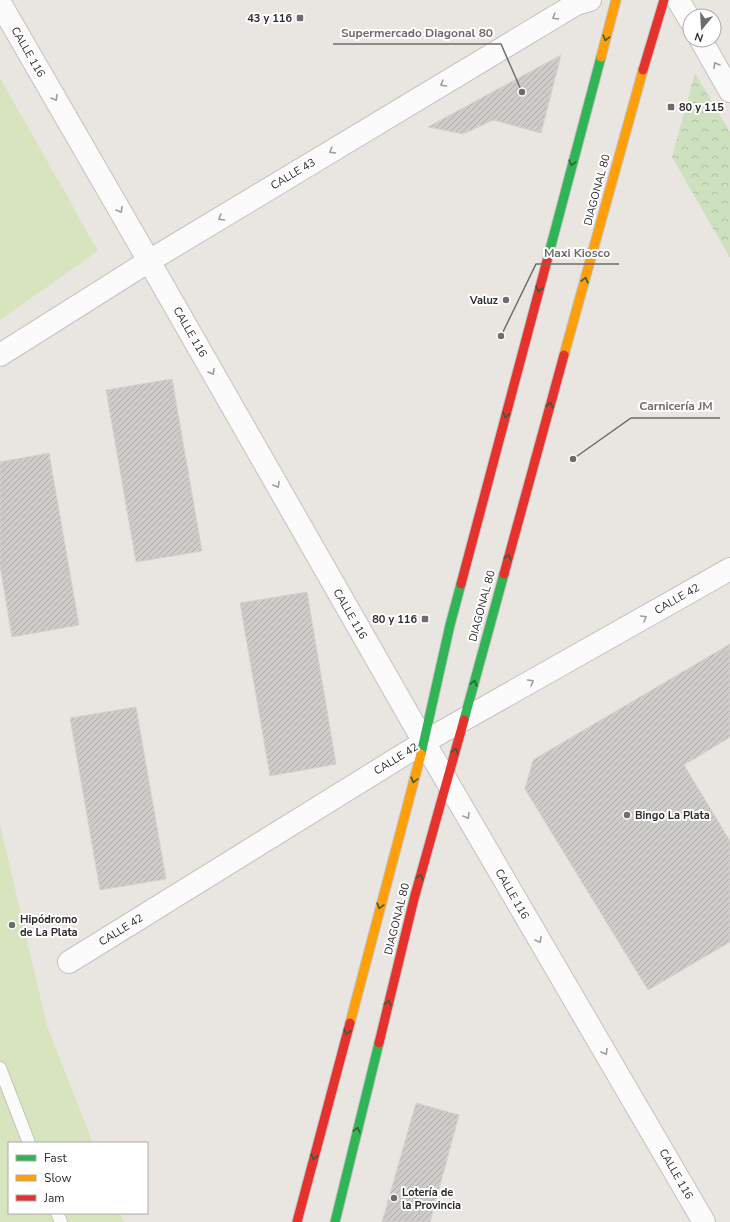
<svg xmlns="http://www.w3.org/2000/svg" width="730" height="1222" viewBox="0 0 730 1222" font-family="'Nunito Sans',sans-serif">
<style>
.park{fill:url(#park-crowns)}
.pitch{fill:#d7e4bd}
.building{fill:url(#building-hatch);stroke:#d4d1ce}
.lines{fill:none;stroke-linecap:round;stroke-linejoin:round}
.lane-casing{stroke:#c3c2c1;stroke-width:14}
.street-casing{stroke:#c3c2c1;stroke-width:24}
.fast-casing{stroke:#c3c2c1;stroke-width:11}
.slow-casing{stroke:#c3c2c1;stroke-width:11}
.jam-casing{stroke:#c3c2c1;stroke-width:11}
.lane{stroke:#fcfbfb;stroke-width:12}
.street{stroke:#fcfbfb;stroke-width:22}
.fast{stroke:#30b455;stroke-width:9}
.slow{stroke:#ff9f0a;stroke-width:9}
.jam{stroke:#e5322d;stroke-width:9}
.oneway{stroke:#9e9d9d}
.oneway2{stroke:#2d623c}
.poi-dot{fill:#6e6c6b;stroke:#fff;stroke-width:1.5}
.labels{text-anchor:middle;dominant-baseline:central;stroke-width:4;stroke-linejoin:round;paint-order:stroke}
.poi-label{font-size:11px;font-weight:bold;fill:#2b2b2b;stroke:#fff;text-anchor:start}
.street-label{font-size:11px;fill:#2b2b2b;stroke:#fff}
.leader{fill:none;stroke:#6e6c6b;stroke-width:1.5}
.callout-dot{fill:#6e6c6b;stroke:#fff;stroke-width:1.5}
.callout-label{font-size:12px;text-anchor:middle;font-weight:bold;fill:#6e6c6b;stroke:#fff;stroke-width:4;stroke-linejoin:round;paint-order:stroke}
</style>
<defs>
<pattern id="park-crowns" width="20" height="18" patternUnits="userSpaceOnUse"><rect width="20" height="18" fill="#cee1be"/><path d="M2 6a3 3 0 1 1 6 0M12 15a3 3 0 1 1 6 0" fill="none" stroke="#b1c1a3"/></pattern>
<pattern id="building-hatch" width="6" height="6" patternUnits="userSpaceOnUse"><rect width="6" height="6" fill="#ceccc9"/><path d="M-1 1l2-2M0 6l6-6M5 7l2-2" fill="none" stroke="#b1afad"/></pattern>
</defs>
<rect width="100%" height="100%" fill="#e9e6e2"/>
<path class="park" d="M695,73L730,132V258L672,157Z"/>
<g class="pitch">
<path d="M0,78L98,251L0,320Z"/>
<path d="M0,824L47,1026L93,1143H9V1213H120L124,1222H0Z"/>
</g>
<g class="building">
<path d="M561,55L541,133L493,120L463,134L428,127Z"/>
<path d="M172,379L202,551L136,562L106,390Z"/>
<path d="M49,453L79,625L12,637L0,566V462Z"/>
<path d="M307,592L336,764L270,776L240,603Z"/>
<path d="M730,644V737L684,765L730,841V942L648,990L525,789L533,760Z"/>
<path d="M136,707L166,879L100,890L70,718Z"/>
<path d="M416,1103L459,1115L430,1222H382Z"/>
</g>
<g class="lines">
<defs>
<g id="lane">
<path d="M0,1068L29,1143"/>
<path d="M57,1213L61,1222"/>
</g>
<g id="street">
<path d="M678,0L690,20"/>
<path d="M0,3L149,261L424,742L704,1222"/>
<path d="M701,40L730,91"/>
<path d="M0,355L149,261L576,4L590,0"/>
<path d="M69,962L424,742L730,569"/>
</g>
<g id="fast">
<path d="M548,257L601,57"/>
<path d="M464,720L504,574"/>
<path d="M421,754L450,625L461,584"/>
<path d="M335,1222L379,1043"/>
</g>
<g id="slow">
<path d="M601,57L616,0"/>
<path d="M564,355L643,70"/>
<path d="M350,1023L421,754"/>
</g>
<g id="jam">
<path d="M643,70L664,0"/>
<path d="M504,574L564,355"/>
<path d="M461,584L548,257"/>
<path d="M379,1043L414,899L464,720"/>
<path d="M297,1222L350,1023"/>
</g>
</defs>
<use href="#lane" class="lane-casing"/>
<use href="#street" class="street-casing"/>
<use href="#fast" class="fast-casing"/>
<use href="#slow" class="slow-casing"/>
<use href="#jam" class="jam-casing"/>
<use href="#lane" class="lane"/>
<use href="#street" class="street"/>
<use href="#fast" class="fast"/>
<use href="#slow" class="slow"/>
<use href="#jam" class="jam"/>
</g>
<defs><path id="oneway-chevron" d="M-2-3.5L2.5 0L-2 3.5" fill="none" stroke-width="1.6" stroke-linecap="round" stroke-linejoin="round"/></defs>
<g class="oneway">
<use href="#oneway-chevron" transform="translate(555 17) rotate(149)"/>
<use href="#oneway-chevron" transform="translate(716 65) rotate(-120)"/>
<use href="#oneway-chevron" transform="translate(443 84) rotate(149)"/>
<use href="#oneway-chevron" transform="translate(55 98) rotate(60)"/>
<use href="#oneway-chevron" transform="translate(332 151) rotate(149)"/>
<use href="#oneway-chevron" transform="translate(120 210) rotate(60)"/>
<use href="#oneway-chevron" transform="translate(221 218) rotate(149)"/>
<use href="#oneway-chevron" transform="translate(212 372) rotate(60)"/>
<use href="#oneway-chevron" transform="translate(277 485) rotate(60)"/>
<use href="#oneway-chevron" transform="translate(644 618) rotate(-30)"/>
<use href="#oneway-chevron" transform="translate(531 682) rotate(-30)"/>
<use href="#oneway-chevron" transform="translate(467 816) rotate(60)"/>
<use href="#oneway-chevron" transform="translate(539 940) rotate(60)"/>
<use href="#oneway-chevron" transform="translate(605 1052) rotate(60)"/>
</g>
<g class="oneway2">
<use href="#oneway-chevron" transform="translate(606 38) rotate(105)"/>
<use href="#oneway-chevron" transform="translate(572 163) rotate(105)"/>
<use href="#oneway-chevron" transform="translate(585 280) rotate(-75)"/>
<use href="#oneway-chevron" transform="translate(539 289) rotate(105)"/>
<use href="#oneway-chevron" transform="translate(550 405) rotate(-75)"/>
<use href="#oneway-chevron" transform="translate(506 415) rotate(105)"/>
<use href="#oneway-chevron" transform="translate(508 557) rotate(-75)"/>
<use href="#oneway-chevron" transform="translate(474 683) rotate(-75)"/>
<use href="#oneway-chevron" transform="translate(455 751) rotate(-75)"/>
<use href="#oneway-chevron" transform="translate(414 780) rotate(105)"/>
<use href="#oneway-chevron" transform="translate(420 877) rotate(-74)"/>
<use href="#oneway-chevron" transform="translate(380 906) rotate(105)"/>
<use href="#oneway-chevron" transform="translate(388 1003) rotate(-76)"/>
<use href="#oneway-chevron" transform="translate(347 1032) rotate(105)"/>
<use href="#oneway-chevron" transform="translate(357 1130) rotate(-76)"/>
<use href="#oneway-chevron" transform="translate(314 1157) rotate(105)"/>
</g>
<g class="poi-dot">
<rect x="296" y="14" width="8" height="8" rx="2"/>
<rect x="667" y="103" width="8" height="8" rx="2"/>
<circle cx="506" cy="300" r="4"/>
<rect x="421" y="615" width="8" height="8" rx="2"/>
<circle cx="627" cy="815" r="4"/>
<circle cx="12" cy="925" r="4"/>
<circle cx="394" cy="1198" r="4"/>
</g>
<g class="labels">
<g class="poi-label">
<text x="292" y="18" text-anchor="end">43 y 116</text>
<text x="679" y="107">80 y 115</text>
<text x="498" y="300" text-anchor="end">Valuz</text>
<text x="417" y="619" text-anchor="end">80 y 116</text>
<text x="635" y="815">Bingo La Plata</text>
<text x="20" y="919">Hipódromo<tspan x="20" dy="13">de La Plata</tspan></text>
<text x="402" y="1192">Lotería de<tspan x="402" dy="13">la Provincia</tspan></text>
</g>
<g class="street-label">
<text transform="translate(28 52) rotate(60)">CALLE 116</text>
<text transform="translate(293 174) rotate(-31)">CALLE 43</text>
<text transform="translate(597 190) rotate(-75)">DIAGONAL 80</text>
<text transform="translate(190 332) rotate(60)">CALLE 116</text>
<text transform="translate(677 599) rotate(-30)">CALLE 42</text>
<text transform="translate(482 606) rotate(-75)">DIAGONAL 80</text>
<text transform="translate(350 614) rotate(60)">CALLE 116</text>
<text transform="translate(396 759) rotate(-32)">CALLE 42</text>
<text transform="translate(512 894) rotate(60)">CALLE 116</text>
<text transform="translate(397 919) rotate(-76)">DIAGONAL 80</text>
<text transform="translate(121 930) rotate(-32)">CALLE 42</text>
<text transform="translate(676 1174) rotate(60)">CALLE 116</text>
</g>
</g>
<path class="leader" d="M522 92L501 44H333M501 336L536 264H619M573 459L631 418H720"/>
<g class="callout-dot">
<circle cx="522" cy="92" r="4"/>
<circle cx="501" cy="336" r="4"/>
<circle cx="573" cy="459" r="4"/>
</g>
<g class="callout-label">
<text x="417" y="37">Supermercado Diagonal 80</text>
<text x="577" y="257">Maxi Kiosco</text>
<text x="676" y="410">Carnicería JM</text>
</g>
<rect x="8" y="1142" width="140" height="72" fill="#ffffff" stroke="#aaaaaa"/>
<rect x="16" y="1155" width="20" height="6" fill="#30b455" stroke="#aaaaaa"/>
<text x="44" y="1162" font-size="12" fill="#2b2b2b">Fast</text>
<rect x="16" y="1175" width="20" height="6" fill="#ff9f0a" stroke="#aaaaaa"/>
<text x="44" y="1182" font-size="12" fill="#2b2b2b">Slow</text>
<rect x="16" y="1195" width="20" height="6" fill="#e5322d" stroke="#aaaaaa"/>
<text x="44" y="1202" font-size="12" fill="#2b2b2b">Jam</text>
<g transform="translate(702 28) rotate(198)"><circle r="19" fill="#ffffff" stroke="#aaaaaa"/>
<path d="M0-3L7 15L0 10L-7 15Z" fill="#6e6c6b"/>
<text y="-6" font-size="11" font-weight="bold" text-anchor="middle" fill="#2b2b2b">N</text>
</g>
</svg>
